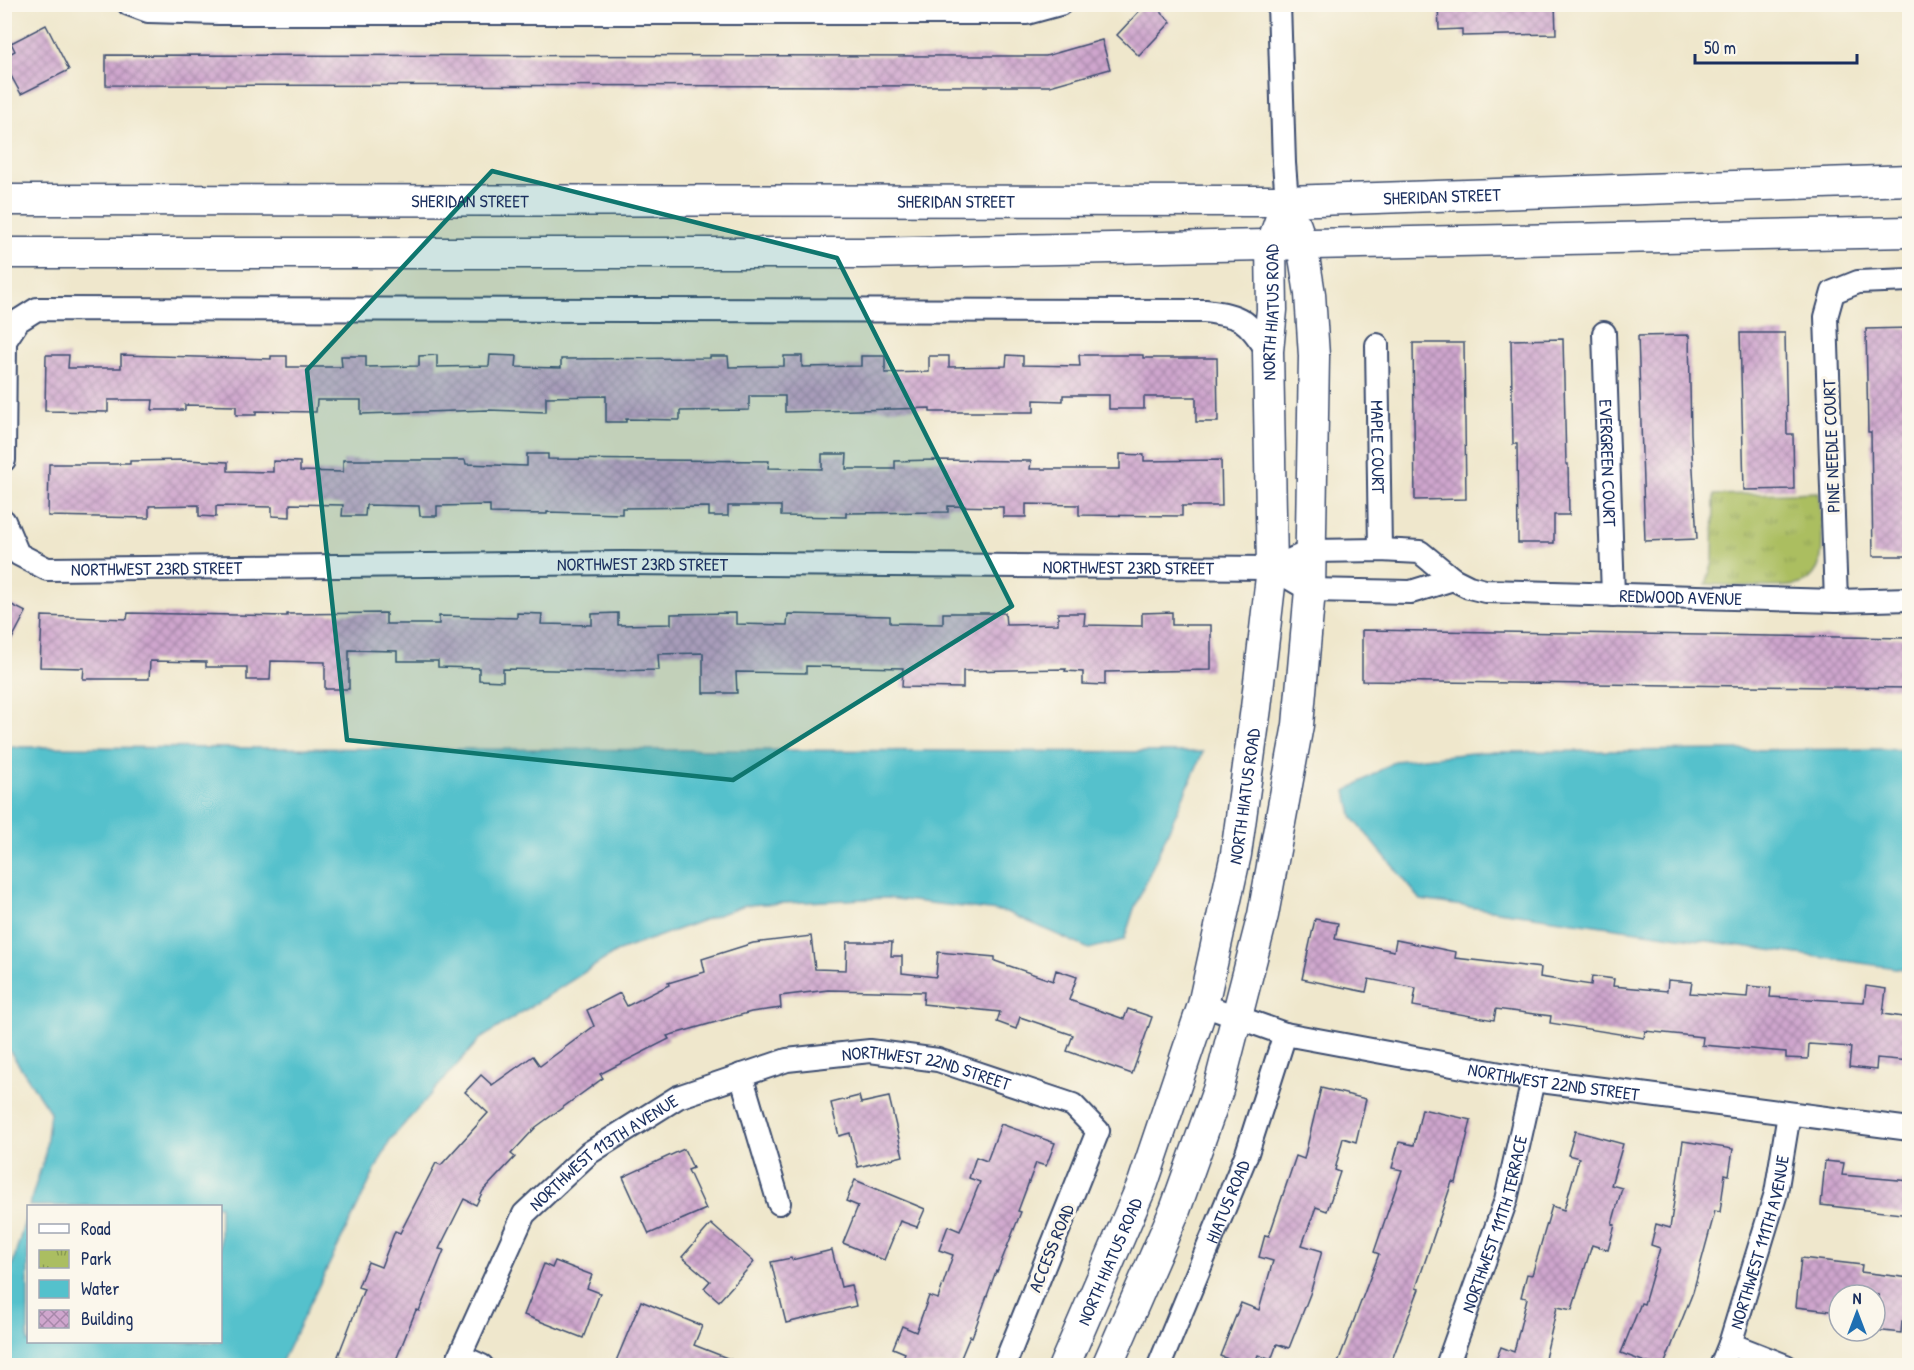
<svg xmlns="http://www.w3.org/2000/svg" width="1914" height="1370" viewBox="0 0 1914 1370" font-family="'Patrick Hand',sans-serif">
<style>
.park{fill:url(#park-tufts);stroke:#637660;stroke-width:1.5}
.water{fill:#54c1cc;stroke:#387895;stroke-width:1.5}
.building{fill:url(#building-cross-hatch)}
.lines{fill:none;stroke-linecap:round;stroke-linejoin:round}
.minor-casing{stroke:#3b4b6e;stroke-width:26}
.major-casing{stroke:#3b4b6e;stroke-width:33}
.minor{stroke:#fff;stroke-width:22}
.major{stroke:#fff;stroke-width:30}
.marked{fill:#0f766e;fill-opacity:0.2;stroke:#0f766e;stroke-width:4.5;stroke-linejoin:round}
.labels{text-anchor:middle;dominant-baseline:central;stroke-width:6;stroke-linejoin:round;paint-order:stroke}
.street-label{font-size:18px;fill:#1b2f5e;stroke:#fbf7ec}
</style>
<defs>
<pattern id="park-tufts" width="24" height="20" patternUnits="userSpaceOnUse" patternTransform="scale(1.5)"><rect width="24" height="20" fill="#abbe61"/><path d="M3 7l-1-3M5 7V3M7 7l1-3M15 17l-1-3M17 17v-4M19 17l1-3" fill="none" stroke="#8a9b53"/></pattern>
<pattern id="building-cross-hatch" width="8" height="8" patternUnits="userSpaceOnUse" patternTransform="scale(1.5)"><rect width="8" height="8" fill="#cfa6cd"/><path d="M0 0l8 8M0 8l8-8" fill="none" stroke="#a788aa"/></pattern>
</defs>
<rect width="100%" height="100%" fill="#fbf7ec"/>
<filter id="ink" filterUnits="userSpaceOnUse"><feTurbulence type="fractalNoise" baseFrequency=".0167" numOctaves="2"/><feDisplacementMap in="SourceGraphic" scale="12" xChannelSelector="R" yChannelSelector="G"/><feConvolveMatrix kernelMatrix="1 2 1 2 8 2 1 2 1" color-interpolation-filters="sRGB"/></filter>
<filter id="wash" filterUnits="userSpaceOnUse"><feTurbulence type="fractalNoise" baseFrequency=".008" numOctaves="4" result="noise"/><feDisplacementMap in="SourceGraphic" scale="24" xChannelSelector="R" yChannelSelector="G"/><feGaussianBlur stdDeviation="1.35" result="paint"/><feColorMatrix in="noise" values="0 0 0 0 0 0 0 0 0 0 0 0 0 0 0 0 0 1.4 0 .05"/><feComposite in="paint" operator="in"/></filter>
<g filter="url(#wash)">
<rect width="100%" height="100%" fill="#efe7cc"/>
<path class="park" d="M1819,492C1820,512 1825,542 1820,562C1818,570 1812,579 1803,583C1784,591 1729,585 1706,584L1713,562L1714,495Z"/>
<g class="water">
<path d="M5,747L1203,752L1134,909L1124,940L1089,949L1007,912L886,898L745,905L616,952L480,1039L390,1140L280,1365L5,1366V1291L28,1210V1342H220V1206H29L45,1155L50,1112L5,1044Z"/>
<path d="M1876,749L1909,750V970L1421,900L1353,818L1346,791L1395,761L1482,752Z"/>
</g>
<g id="blocks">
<g class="building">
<path d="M1146,4H1153L1171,22L1139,56L1117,35Z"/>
<path d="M1438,4H1555L1556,34L1462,36V29L1439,30Z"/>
<path d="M46,25L69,70L21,94L4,63V57L15,51L11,43Z"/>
<path d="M1102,40L1110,69L1050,86L106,85V55L1046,56Z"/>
<path d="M1910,328V556H1873L1871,432H1868L1866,329Z"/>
<path d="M1740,333H1785L1787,434H1793L1794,489L1744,490Z"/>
<path d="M1689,335L1691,434L1697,539L1645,541L1638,336Z"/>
<path d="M1563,339L1566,464H1568L1569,515H1554V543H1518L1517,444H1513L1511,340Z"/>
<path d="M1413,343H1464L1466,499L1415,500Z"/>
<path d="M46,355H69L68,368H121V355L271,359V356H287V367H342L341,356H366V367L419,366V356L437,355V367L489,366L490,355L517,356L516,367L561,368V359L710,358V356H728L729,367L784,366V356H802V367L861,366V356H885V373L929,372V356H949V367L1006,366L1007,355L1023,356V365L1080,366L1079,355H1143V358H1217L1218,422H1196V397H1144V409H1109V395H1063V401L1034,400V412H930V408L785,412V396H749V410L680,411V420L626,419V422H606V396L546,397V412L488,410L361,414V400H317L316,412L256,411V415H236V406L185,405V410H152L153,400H108V412L45,411Z"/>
<path d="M527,454H548V459L769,461L768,468L822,469V454H847L846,469H895V461L934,460L1031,461L1030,469H1120V454L1144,455V461L1221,460L1222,506H1182V516L1079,515V505L1026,504V517H1003V507L948,506V512L846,513V517L781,516V506H728V516H709V507L622,508V514L547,512V514L490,513V505L437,506V516H420L419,506L366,505L365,516H342L343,505L290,504V517L272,516V507L216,506V517L199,516V505L149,506V518L48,516L49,464H130V461L184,460L228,462V471L273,472V461L300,462V471L343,472V460H465L466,464L527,466Z"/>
<path d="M4,601L26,612L4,654Z"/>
<path d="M1172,612V625H1211V670L1105,672V685L1083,684V672L1065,671L1066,669L963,671V688L902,687L903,668L806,666V673L736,672L737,693H703V653L658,654L659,670L602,671L503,669V681L479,680V668L438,667V661H397V651L349,650V689H325V662L271,661L270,680H247V667H206V662L150,661L149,679H83L84,668L40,667L42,616L127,619L128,613L287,616V614L386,613V624H439V616L517,618V613L542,614L541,624L592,625V614L618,613V625L671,624V614L736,613V624L787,625L788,614L890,616V623L943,624V613H1005L1006,625L1058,624V613H1085L1084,625L1142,626V613Z"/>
<path d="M1362,630L1910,638V688L1362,681Z"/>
<path d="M1315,919L1338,923L1335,939L1394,951L1396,940L1456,952L1455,958L1541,968L1540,977L1591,985L1592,976L1614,979L1613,986L1667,991L1668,980L1692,982L1690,993L1747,997L1748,986L1771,988L1770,997L1864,1002L1866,986L1886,989L1883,1014L1910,1018V1061L1877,1058L1876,1070L1849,1067L1851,1047L1809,1044L1808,1059L1786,1058V1052L1702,1045L1703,1037L1645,1031L1644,1038L1550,1023L1551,1016L1496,1009L1494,1020L1413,1006L1416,988L1369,979L1366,992L1302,979Z"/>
<path d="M811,936L815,969L846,970L847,942H892L891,956H902V973L936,977L938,952L995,957V961L1053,981L1056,970L1077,977L1069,1000L1124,1019L1128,1009L1152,1017L1132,1074L1067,1051L1073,1035L1020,1017L1016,1029L997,1022L1000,1012L923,1004L924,992L828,990L780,996L781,1008L751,1012L667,1036L669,1039L600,1074L603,1078L536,1127L511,1154L515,1157L483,1191L476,1205L464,1199L439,1249L444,1250L419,1311L416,1310L394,1365H362L338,1356L364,1289L358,1287L368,1262L381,1267L395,1231L400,1233L436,1163L441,1165L488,1113L465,1092L481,1075L492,1085L533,1056L540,1066L594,1026L587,1010L620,993L627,1006L669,985L668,983L705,972L702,959L753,943Z"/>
<path d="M1321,1088L1366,1099L1356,1142L1343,1138L1335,1170L1340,1172L1327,1211L1316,1207L1302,1245L1322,1251L1310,1294L1289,1348L1277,1344L1271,1360L1258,1355L1254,1365H1244L1220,1356L1241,1303L1259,1310L1273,1261L1259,1257L1265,1235L1269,1236L1296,1156L1304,1159Z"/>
<path d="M859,1096L861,1103L889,1097L903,1156L858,1167L850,1133L839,1136L831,1103Z"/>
<path d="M1422,1109L1471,1120L1456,1183L1452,1182L1416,1288L1419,1289L1390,1365H1337L1379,1254L1374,1252L1402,1170L1392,1168L1399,1142L1414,1145Z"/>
<path d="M1001,1124L1055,1143L1046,1166L1036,1163L1018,1211L1021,1212L997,1272L996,1271L972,1337L970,1336L958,1365H900L905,1353L893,1348L902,1326L916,1332L929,1296L938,1299L953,1255L939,1250L948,1226L960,1231L980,1182L969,1178L976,1157L987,1161Z"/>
<path d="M1575,1131L1623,1144L1611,1185L1622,1188L1612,1224L1615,1225L1608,1250L1592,1245L1572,1310L1557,1307L1544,1363L1546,1365H1494L1501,1347L1514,1352L1527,1298L1521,1297L1527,1274L1532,1275L1552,1206L1564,1210L1579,1158L1568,1155Z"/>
<path d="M1683,1141L1733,1149L1729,1175L1725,1174L1720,1212L1715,1211L1693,1292L1664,1365H1653L1621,1353L1641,1303L1644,1304L1660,1248L1651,1245L1656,1224L1670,1228Z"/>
<path d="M684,1149L693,1168L688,1170L706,1209L649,1234L623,1177Z"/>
<path d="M1825,1161L1844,1163L1842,1175L1910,1181V1215L1821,1205Z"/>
<path d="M855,1180L925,1209L917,1227L900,1221L884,1260L843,1243L858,1206L846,1201Z"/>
<path d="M711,1224L754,1262L719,1301L704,1288L710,1281L682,1257Z"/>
<path d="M832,1250L841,1287L851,1285L856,1306L786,1323L771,1262L791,1258L792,1260Z"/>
<path d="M1801,1258L1862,1265L1861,1272L1910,1278V1322L1902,1321L1901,1333L1875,1330L1879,1295H1839V1312L1796,1307Z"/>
<path d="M555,1261L592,1275L587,1288L600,1293L583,1338L524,1315L544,1264L552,1268Z"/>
<path d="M641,1301L702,1326L694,1345L745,1365H627L616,1361Z"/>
</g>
</g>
</g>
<g filter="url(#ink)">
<use href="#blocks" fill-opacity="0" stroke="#3b4b6e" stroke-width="1.5"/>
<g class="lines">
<defs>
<g id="minor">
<path d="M129,4L148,11L219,13H1027L1060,4"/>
<path d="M1279,4L1284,163L1287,201"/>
<path id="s1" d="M1604,333L1613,595"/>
<path id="s2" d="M1377,345L1380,550"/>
<path d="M4,460L5,341L18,321L37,309L1205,311C1244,316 1246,320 1268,351"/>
<path id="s3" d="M4,521L18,554L47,569L624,563L1272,568L1311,551L1380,550L1420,552L1453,579L1469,587L1485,591L1836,601L1910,599"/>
<path d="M1272,568L1310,590L1411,592L1453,579"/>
<path d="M1836,601L1826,317L1833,292L1858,282L1910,280"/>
<path id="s4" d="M1203,1005L1285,1034L1533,1080L1910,1129"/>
<path d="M741,1075L779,1203"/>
<path d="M1730,1344L1786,1366"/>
<path d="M460,1356L482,1366"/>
<path id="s5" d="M455,1366L524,1214L589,1153L678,1097L787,1060L870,1051L938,1060L1073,1105L1098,1131L1004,1366"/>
<path id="s6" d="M1159,1366L1247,1153L1285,1034"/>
<path id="s7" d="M1447,1366L1506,1200L1533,1080"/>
<path id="s8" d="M1721,1366L1730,1344L1776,1193L1789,1114"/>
</g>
<g id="major">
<path id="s9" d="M4,200L1287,201L1910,180"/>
<path d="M4,253H863L1910,232"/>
<path id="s10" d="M1064,1366L1143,1183L1203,1005L1236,854L1256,708L1272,568L1268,351L1272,310L1271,246L1287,201"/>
<path d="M1107,1366L1175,1210L1218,1090L1263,915L1298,725L1310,590L1314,356L1310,294L1302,244L1296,226"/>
</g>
</defs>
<use href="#minor" class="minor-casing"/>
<use href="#major" class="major-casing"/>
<use href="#minor" class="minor"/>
<use href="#major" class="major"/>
</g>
</g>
<path class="marked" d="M492,171L837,258L1012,606L733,780L347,740L307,370Z"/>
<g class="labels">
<g class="street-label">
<text stroke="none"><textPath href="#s9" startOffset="1438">SHERIDAN STREET</textPath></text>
<text stroke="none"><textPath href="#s9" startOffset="466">SHERIDAN STREET</textPath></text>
<text stroke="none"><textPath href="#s9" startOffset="952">SHERIDAN STREET</textPath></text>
<text stroke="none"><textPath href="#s10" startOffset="1086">NORTH HIATUS ROAD</textPath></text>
<text transform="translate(1831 446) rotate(-92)">PINE NEEDLE COURT</text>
<text stroke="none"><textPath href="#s2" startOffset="102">MAPLE COURT</textPath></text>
<text stroke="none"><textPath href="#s1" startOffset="130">EVERGREEN COURT</textPath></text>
<text stroke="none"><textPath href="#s3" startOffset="664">NORTHWEST 23RD STREET</textPath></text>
<text stroke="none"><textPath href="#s3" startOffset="1150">NORTHWEST 23RD STREET</textPath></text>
<text stroke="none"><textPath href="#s3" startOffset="178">NORTHWEST 23RD STREET</textPath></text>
<text stroke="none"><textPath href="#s3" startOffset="1718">REDWOOD AVENUE</textPath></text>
<text stroke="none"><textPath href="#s10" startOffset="600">NORTH HIATUS ROAD</textPath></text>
<text stroke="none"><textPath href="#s5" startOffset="618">NORTHWEST 22ND STREET</textPath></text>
<text stroke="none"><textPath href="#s4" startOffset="360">NORTHWEST 22ND STREET</textPath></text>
<text stroke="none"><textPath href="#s5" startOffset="268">NORTHWEST 113TH AVENUE</textPath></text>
<text stroke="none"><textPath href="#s6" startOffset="178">HIATUS ROAD</textPath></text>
<text stroke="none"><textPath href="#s7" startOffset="150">NORTHWEST 111TH TERRACE</textPath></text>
<text stroke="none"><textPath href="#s8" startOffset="130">NORTHWEST 111TH AVENUE</textPath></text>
<text transform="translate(1051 1248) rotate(-68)">ACCESS ROAD</text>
<text stroke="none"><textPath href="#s10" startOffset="114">NORTH HIATUS ROAD</textPath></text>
</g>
</g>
<rect width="1914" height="1370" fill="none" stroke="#fbf7ec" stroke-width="24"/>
<rect x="27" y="1205" width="195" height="138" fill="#fbf7ec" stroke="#a1a7b3" stroke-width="1.5"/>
<rect x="39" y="1224" width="30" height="9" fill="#ffffff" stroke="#a1a7b3" stroke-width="1.5"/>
<text x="81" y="1235" font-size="18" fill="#1b2f5e">Road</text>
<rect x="39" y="1250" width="30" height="18" fill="url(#park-tufts)" stroke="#a1a7b3" stroke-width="1.5"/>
<text x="81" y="1265" font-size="18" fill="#1b2f5e">Park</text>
<rect x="39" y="1280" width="30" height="18" fill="#54c1cc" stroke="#a1a7b3" stroke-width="1.5"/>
<text x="81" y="1295" font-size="18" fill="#1b2f5e">Water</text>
<rect x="39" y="1310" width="30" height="18" fill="url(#building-cross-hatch)" stroke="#a1a7b3" stroke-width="1.5"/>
<text x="81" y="1325" font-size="18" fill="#1b2f5e">Building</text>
<g transform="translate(1857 1313)"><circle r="28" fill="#fbf7ec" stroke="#a1a7b3" stroke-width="1.5"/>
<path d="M0-4.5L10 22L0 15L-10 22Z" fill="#1f6fb2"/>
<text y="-9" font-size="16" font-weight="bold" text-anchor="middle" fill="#1b2f5e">N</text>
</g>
<path d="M1695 54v9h162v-9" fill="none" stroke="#1b2f5e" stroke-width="3"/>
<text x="1704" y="54" font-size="18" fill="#1b2f5e" stroke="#fbf7ec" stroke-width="4.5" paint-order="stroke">50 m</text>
</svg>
